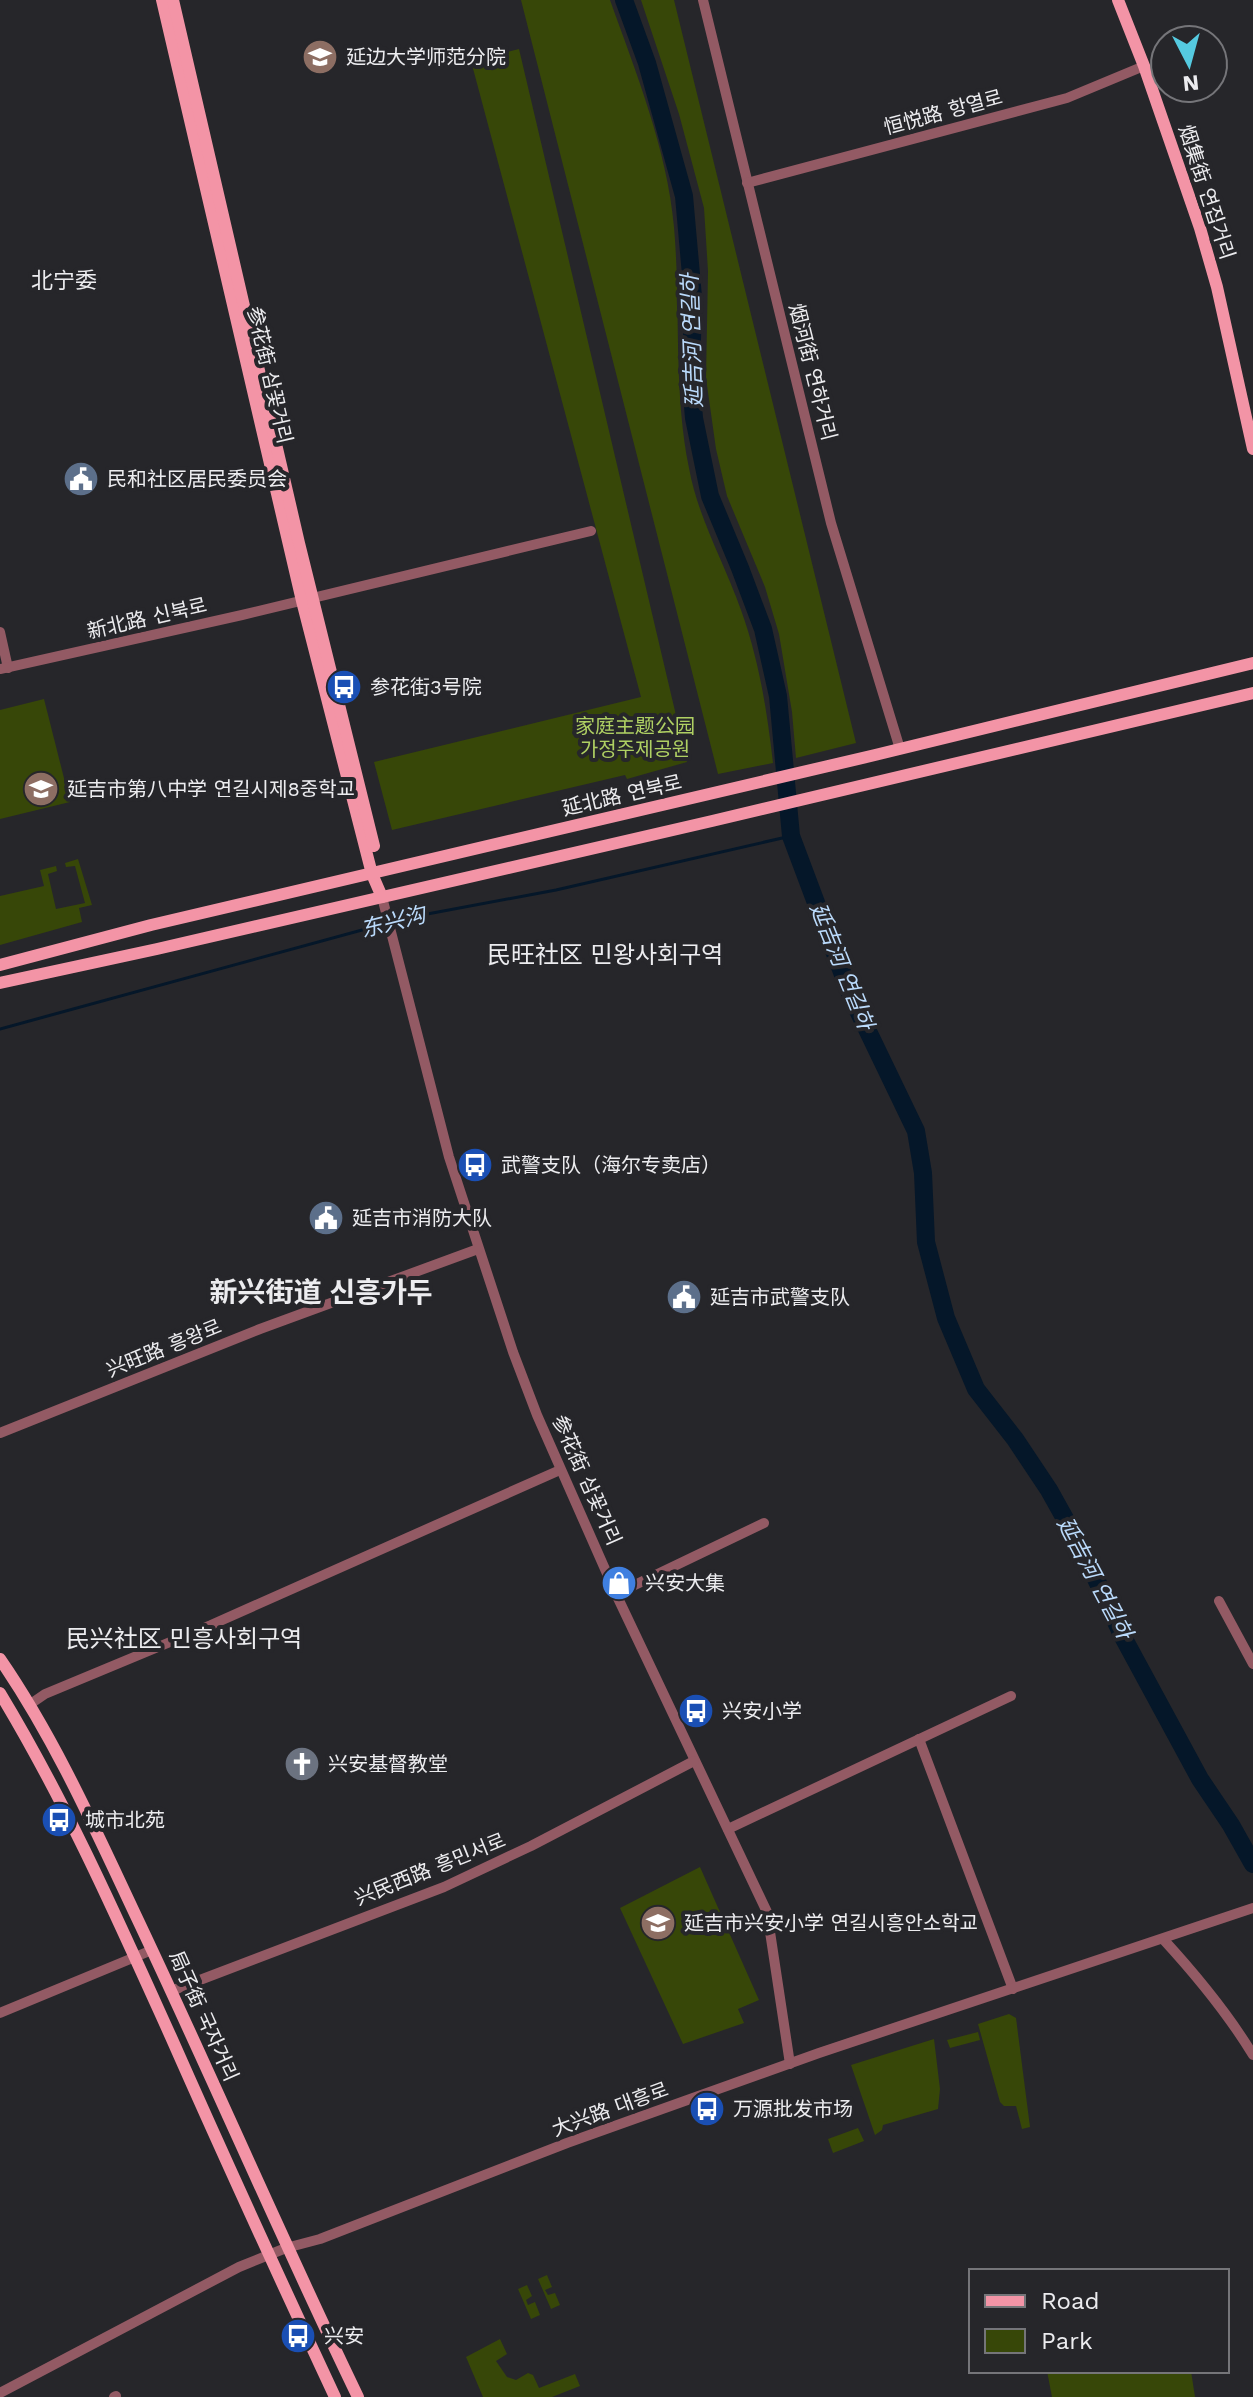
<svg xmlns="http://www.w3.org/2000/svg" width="1253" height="2397" viewBox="0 0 1253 2397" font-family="'Work Sans','Noto Sans SC','Noto Sans KR',sans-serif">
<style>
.green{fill:#374708}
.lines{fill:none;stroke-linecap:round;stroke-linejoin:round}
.stream{stroke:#051729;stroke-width:3}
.river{stroke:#051729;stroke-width:18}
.minor{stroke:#935a64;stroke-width:10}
.major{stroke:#f394a6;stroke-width:12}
.labels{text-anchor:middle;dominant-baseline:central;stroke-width:8;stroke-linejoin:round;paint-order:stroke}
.poi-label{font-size:20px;fill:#ececef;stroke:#26262a;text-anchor:start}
.street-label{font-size:20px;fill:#ececef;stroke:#26262a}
.park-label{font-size:20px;fill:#afd063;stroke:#26262a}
.neighbourhood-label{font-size:22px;fill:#ececef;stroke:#26262a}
.water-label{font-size:22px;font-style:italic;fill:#badafb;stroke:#26262a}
.quarter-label{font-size:24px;fill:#ececef;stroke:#26262a}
.district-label{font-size:28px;font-weight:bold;fill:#ececef;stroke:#26262a}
</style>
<rect width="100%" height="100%" fill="#26262a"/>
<g class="green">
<path d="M521,0H610C636,73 667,149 674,227C681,307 673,389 689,468C698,518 724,562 741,610C759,660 767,710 773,763L718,774Z"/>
<path d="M641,0H674L856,743L796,758L792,712L779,634L765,587L727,496L716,449L706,378L708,271L704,208L679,114Z"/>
<path d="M519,49L687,762L627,779L625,775L392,830L374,762L641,697L471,61Z"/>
<path d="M44,699L70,802L0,819V710Z"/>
<path d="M78,859L92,905L79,908L82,922L0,945V896L44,886L40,870L56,866L57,871L48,874L56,909L85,903L75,866L66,867L65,863Z"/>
<path d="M700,1867L759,2000L738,2009L744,2023L683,2044L620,1908Z"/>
<path d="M1009,2014L1016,2018L1030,2127L1022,2129L1016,2106H1004L1000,2102L978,2024Z"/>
<path d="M978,2032L980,2040L950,2048L947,2040Z"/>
<path d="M934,2039L940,2089L938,2109L883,2125L882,2130L875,2135L851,2065Z"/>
<path d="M858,2128L864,2141L833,2153L828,2139Z"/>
<path d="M547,2275L552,2287L545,2290L548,2295L555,2293L560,2305L551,2309L538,2279Z"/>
<path d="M527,2285L532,2296L526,2300L528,2305L535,2302L540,2315L531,2319L518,2289Z"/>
<path d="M500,2339L507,2354L496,2361L507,2377L516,2380L528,2373L533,2375L539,2388L575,2374L580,2386L552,2397H483L466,2357Z"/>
<path d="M1047,2371H1191L1195,2397H1052Z"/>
</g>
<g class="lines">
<path class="stream" d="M0,1029L406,918L556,890L791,836"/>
<path class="river" d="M624,0L647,63L684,196L693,297L691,381L694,418L710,496L740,568L763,629L778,696L791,836L851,996L916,1131L923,1173L926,1242L946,1318L976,1389L1015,1439L1049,1490L1083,1551L1123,1637L1200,1779L1231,1825L1253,1864"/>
<g class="minor">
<path d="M703,0L831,523L900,749"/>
<path d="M747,183L1067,98L1144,66"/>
<path d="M0,632L8,668"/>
<path d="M0,669L242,615L591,531"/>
<path d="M382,897L449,1157L513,1352L537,1415L616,1594L767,1912L790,2064"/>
<path d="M0,1433L260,1329L478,1249"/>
<path d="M616,1594L764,1523"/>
<path d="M1219,1601L1253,1664"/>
<path d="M29,1705L45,1694L211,1625L560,1470"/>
<path d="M919,1739L1013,1989"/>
<path d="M728,1829L1011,1696"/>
<path d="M1163,1939C1197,1976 1227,2012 1253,2055"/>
<path d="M171,1991L444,1887L531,1846L694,1761"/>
<path d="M0,2013L152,1950"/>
<path d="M0,2393L239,2267L286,2248L320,2239L567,2143L819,2053L1253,1908"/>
<path d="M114,2397L116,2396"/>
</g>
<g class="major">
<path d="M162,0L302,601L372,874L382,897"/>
<path d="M173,0L299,543L374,846"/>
<path d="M1118,0L1144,66L1200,228L1217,287L1253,449"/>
<path d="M0,965L151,925L875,755L1253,663"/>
<path d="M0,983L157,949L712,821L1253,693"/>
<path d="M0,1659C55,1739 95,1829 136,1916C212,2076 281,2238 358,2397"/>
<path d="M0,1693C66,1802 118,1920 171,2037C224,2157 279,2277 335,2397"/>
</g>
</g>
<defs>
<symbol id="university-disc" viewBox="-11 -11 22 22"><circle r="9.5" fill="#8d6e63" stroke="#26262a"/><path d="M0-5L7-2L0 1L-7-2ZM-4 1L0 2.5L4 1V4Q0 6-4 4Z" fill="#fff"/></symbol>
<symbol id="civic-disc" viewBox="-11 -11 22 22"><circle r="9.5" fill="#5c6f8a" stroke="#26262a"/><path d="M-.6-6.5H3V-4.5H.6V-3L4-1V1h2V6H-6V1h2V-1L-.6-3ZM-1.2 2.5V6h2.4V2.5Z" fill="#fff"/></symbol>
<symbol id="bus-disc" viewBox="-11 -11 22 22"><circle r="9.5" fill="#1a4fb4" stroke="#26262a"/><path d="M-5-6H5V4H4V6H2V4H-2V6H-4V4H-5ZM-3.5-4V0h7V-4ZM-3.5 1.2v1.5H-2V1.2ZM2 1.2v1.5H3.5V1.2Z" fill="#fff"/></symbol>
<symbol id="school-disc" viewBox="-11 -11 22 22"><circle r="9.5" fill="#8d6e63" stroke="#26262a"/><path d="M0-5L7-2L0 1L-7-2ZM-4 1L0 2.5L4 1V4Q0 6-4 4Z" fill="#fff"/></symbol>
<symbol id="shop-disc" viewBox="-11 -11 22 22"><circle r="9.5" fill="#3f7fe0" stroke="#26262a"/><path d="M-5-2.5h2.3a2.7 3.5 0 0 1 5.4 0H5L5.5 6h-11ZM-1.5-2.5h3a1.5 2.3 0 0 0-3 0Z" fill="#fff"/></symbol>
<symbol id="church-disc" viewBox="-11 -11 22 22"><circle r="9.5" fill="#6b7280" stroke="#26262a"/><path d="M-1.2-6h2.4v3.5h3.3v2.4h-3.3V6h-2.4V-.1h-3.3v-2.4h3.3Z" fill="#fff"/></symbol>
</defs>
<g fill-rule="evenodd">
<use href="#university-disc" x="300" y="37" width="40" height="40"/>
<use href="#civic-disc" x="61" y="459" width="40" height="40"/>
<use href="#bus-disc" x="324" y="667" width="40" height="40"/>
<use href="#school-disc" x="21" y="769" width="40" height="40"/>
<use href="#bus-disc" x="455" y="1145" width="40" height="40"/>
<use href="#civic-disc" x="306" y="1198" width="40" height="40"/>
<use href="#civic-disc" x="664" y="1277" width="40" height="40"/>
<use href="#shop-disc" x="599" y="1563" width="40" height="40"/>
<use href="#bus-disc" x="676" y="1691" width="40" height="40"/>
<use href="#church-disc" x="282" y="1744" width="40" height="40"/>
<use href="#bus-disc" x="39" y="1800" width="40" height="40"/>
<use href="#school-disc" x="638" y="1903" width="40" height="40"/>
<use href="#bus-disc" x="687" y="2089" width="40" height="40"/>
<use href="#bus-disc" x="278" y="2316" width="40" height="40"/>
</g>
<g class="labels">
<g class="poi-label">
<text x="346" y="57">延边大学师范分院</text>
<text x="107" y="479">民和社区居民委员会</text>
<text x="370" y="687">参花街3号院</text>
<text x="67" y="789">延吉市第八中学 연길시제8중학교</text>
<text x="501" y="1165">武警支队（海尔专卖店）</text>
<text x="352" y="1218">延吉市消防大队</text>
<text x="710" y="1297">延吉市武警支队</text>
<text x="645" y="1583">兴安大集</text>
<text x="722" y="1711">兴安小学</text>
<text x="328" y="1764">兴安基督教堂</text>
<text x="85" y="1820">城市北苑</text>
<text x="684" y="1923">延吉市兴安小学 연길시흥안소학교</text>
<text x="733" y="2109">万源批发市场</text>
<text x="324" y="2336">兴安</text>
</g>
<g class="street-label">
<text transform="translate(943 112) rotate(-15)">恒悦路 항열로</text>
<text transform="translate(1207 192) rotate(72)">烟集街 연집거리</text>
<text transform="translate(813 372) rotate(76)">烟河街 연하거리</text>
<text transform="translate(270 375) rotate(77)">参花街 삼꽃거리</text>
<text transform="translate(147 618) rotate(-13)">新北路 신북로</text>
<text transform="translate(622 795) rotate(-13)">延北路 연북로</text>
<text transform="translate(164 1348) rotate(-22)">兴旺路 흥왕로</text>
<text transform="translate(587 1480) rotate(66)">参花街 삼꽃거리</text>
<text transform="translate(430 1869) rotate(-22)">兴民西路 흥민서로</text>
<text transform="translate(204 2016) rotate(66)">局子街 국자거리</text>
<text transform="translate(610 2109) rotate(-20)">大兴路 대흥로</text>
</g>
<g class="park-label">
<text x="635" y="726">家庭主题公园<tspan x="635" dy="23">가정주제공원</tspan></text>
</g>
<g class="neighbourhood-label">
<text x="64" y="280">北宁委</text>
</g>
<g class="water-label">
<text transform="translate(692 341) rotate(-92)">延吉河 연길하</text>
<text transform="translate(393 922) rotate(-14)">东兴沟</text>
<text transform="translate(842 966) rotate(68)">延吉河 연길하</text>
<text transform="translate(1095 1578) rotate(62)">延吉河 연길하</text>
</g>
<g class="quarter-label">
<text x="605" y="955">民旺社区 민왕사회구역</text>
<text x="184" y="1639">民兴社区 민흥사회구역</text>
</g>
<g class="district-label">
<text x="321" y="1292">新兴街道 신흥가두</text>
</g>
</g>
<rect x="969" y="2269" width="260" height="104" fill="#26262a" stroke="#757579" stroke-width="2"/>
<rect x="985" y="2295" width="40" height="12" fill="#f394a6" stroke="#757579" stroke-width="2"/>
<text x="1041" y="2309" font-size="24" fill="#ececef">Road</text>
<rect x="985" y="2329" width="40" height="24" fill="#374708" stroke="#757579" stroke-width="2"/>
<text x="1041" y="2349" font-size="24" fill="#ececef">Park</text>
<g transform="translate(1189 64) rotate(174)"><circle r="38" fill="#26262a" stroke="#757579" stroke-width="2"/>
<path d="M0-6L14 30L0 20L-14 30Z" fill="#55cae0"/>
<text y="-12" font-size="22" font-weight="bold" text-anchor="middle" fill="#ececef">N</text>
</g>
</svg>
